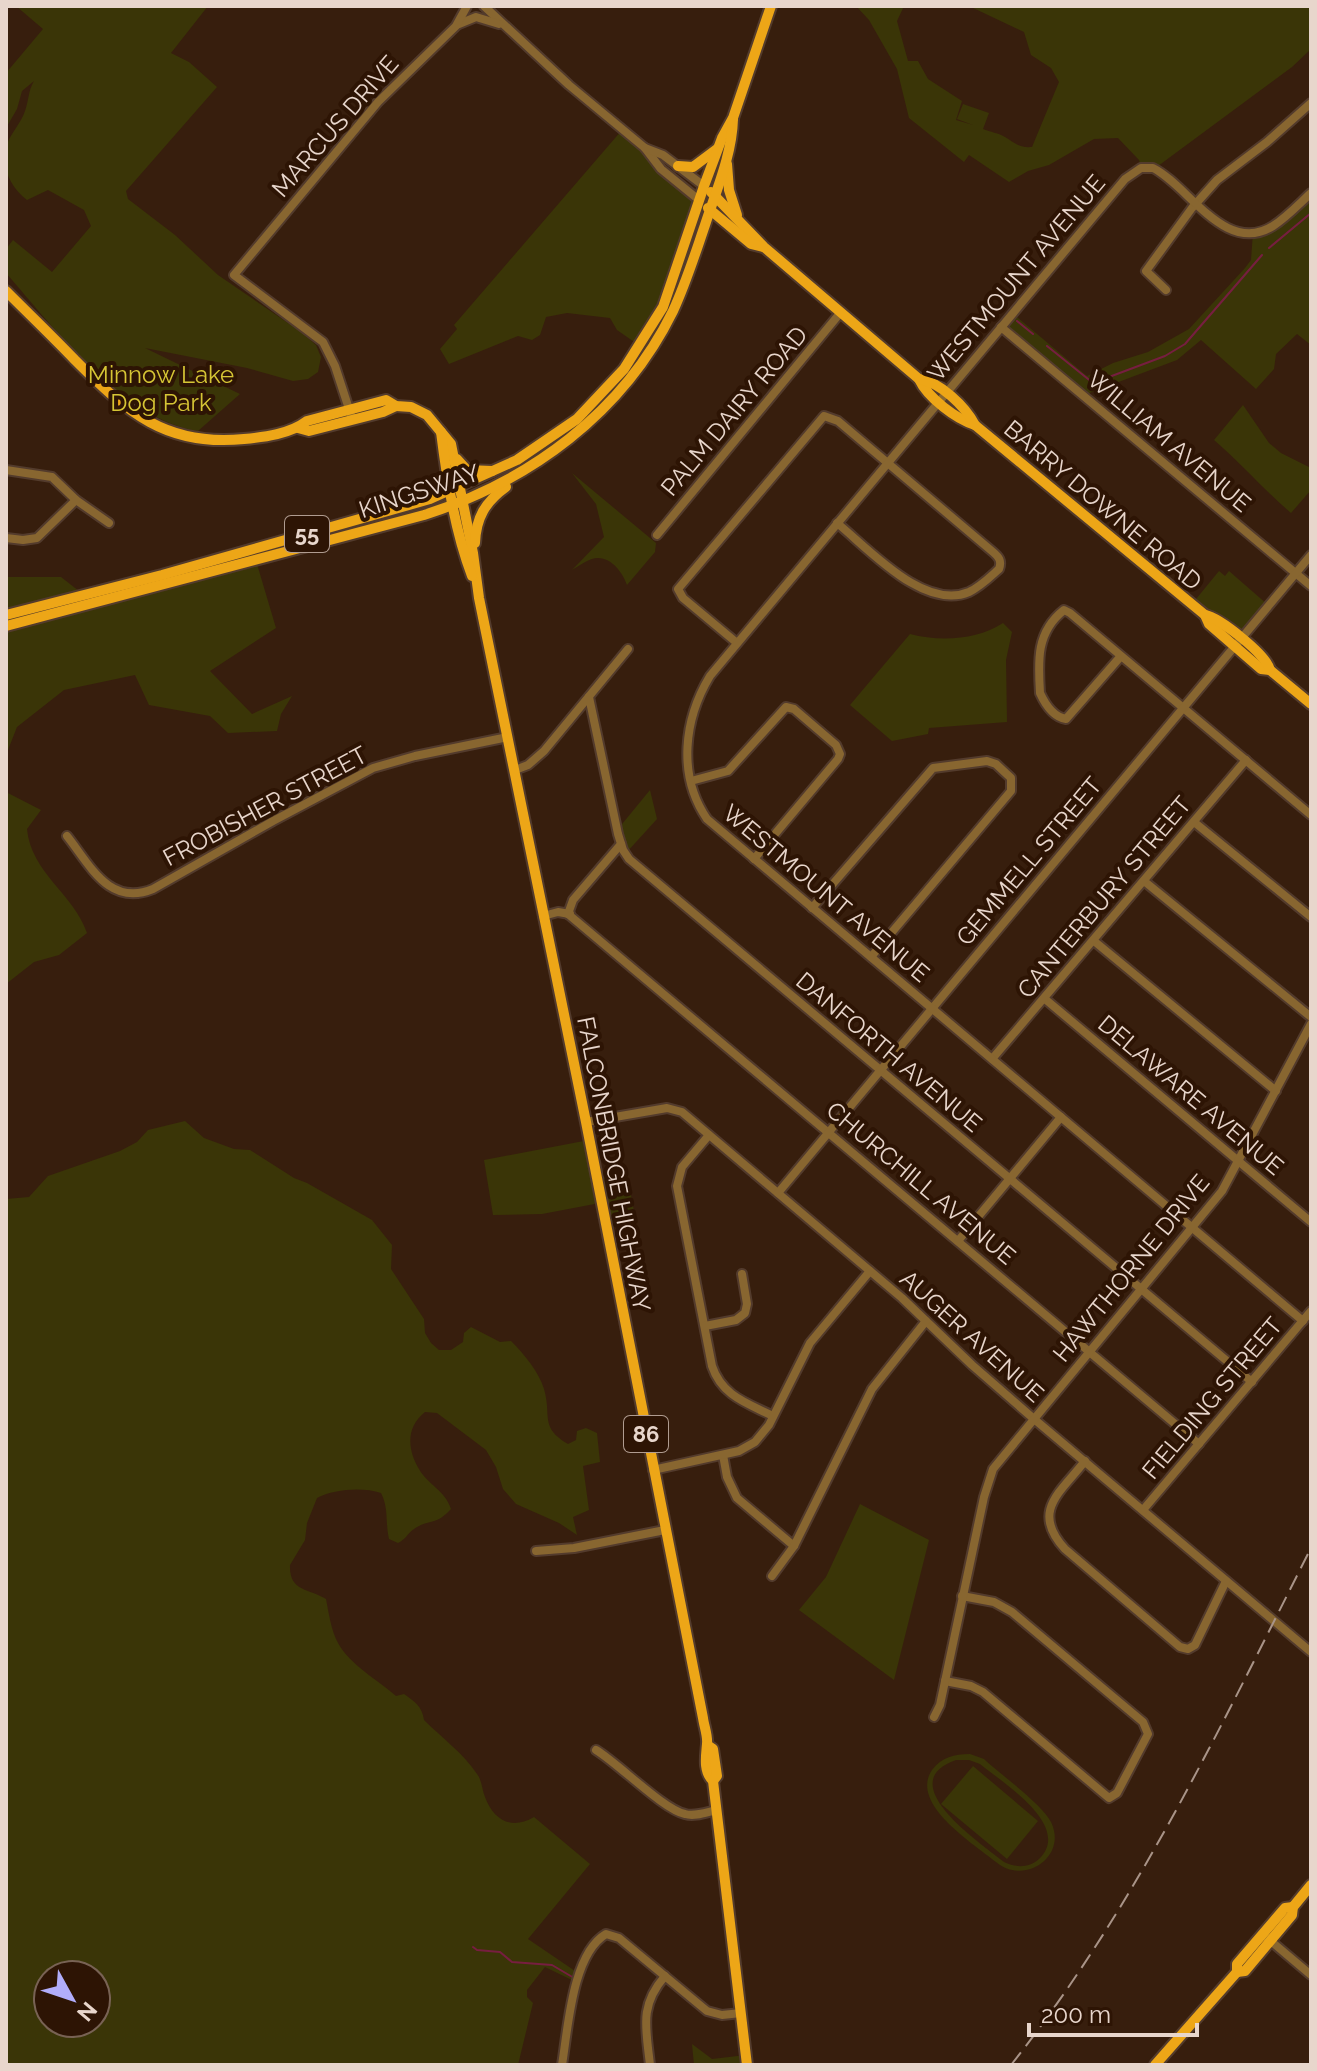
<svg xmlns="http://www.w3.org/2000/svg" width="1317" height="2071" viewBox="0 0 1317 2071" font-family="Raleway,sans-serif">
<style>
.green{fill:#3a3507;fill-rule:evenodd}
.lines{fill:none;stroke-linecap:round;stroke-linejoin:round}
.stream{stroke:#771e40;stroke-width:2}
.minor-casing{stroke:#533b2c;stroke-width:12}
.major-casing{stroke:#533b2c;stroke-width:14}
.minor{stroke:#886630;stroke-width:8}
.major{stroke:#eda617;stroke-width:10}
.rail{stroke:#a99488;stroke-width:2;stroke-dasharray:16 8;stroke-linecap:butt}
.labels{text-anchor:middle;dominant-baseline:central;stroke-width:8;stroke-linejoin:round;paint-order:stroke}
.shield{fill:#2d1404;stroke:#b09c90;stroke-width:2}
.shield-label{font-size:22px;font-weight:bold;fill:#e8d6cc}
.street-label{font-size:24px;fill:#e8d6cc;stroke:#2d1404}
.park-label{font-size:24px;fill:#d6c535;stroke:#2d1404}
</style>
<rect width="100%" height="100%" fill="#371e0d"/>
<g class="green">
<path d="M16,6H208L171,53L189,62L217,87L126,191L128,199L175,235L218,275L301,332L316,345L321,357L318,372L308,379L293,381L247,368L145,348L240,394L198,431C123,420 54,328 6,273V249L13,240L52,272L91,226L84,210L48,190L27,200C10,187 0,166 7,144C11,133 21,123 25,111C29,100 28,91 34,81L22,91L17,109L6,128V73L43,29Z"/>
<path d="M856,6H904L897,21L908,61H918L928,79L962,101L956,120L973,125L957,119L963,104L989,113L983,129C990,132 999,133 1005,137C1015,143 1019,148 1032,147L1059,82L1051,68L1031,55L1024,32L969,6H1311V49L1292,67L1154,169L1141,167L1139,160L1118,138L1094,139L1049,165L1028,171L1009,182L969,155L964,162L909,118L897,69L869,20Z"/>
<path d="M622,130L699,200L674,276L640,346L617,330L610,318L567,313L546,317L540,335L532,340L518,336L449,364L440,349L457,329L454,325Z"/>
<path d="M1311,193V345L1297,334L1276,354L1274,369L1256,389L1201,340L1177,360L1084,395L1001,326L1012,313L1087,376L1113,363L1148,352L1189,329L1245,268L1251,260L1253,232L1268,228Z"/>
<path d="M1243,405L1269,443L1281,453L1311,468V490L1291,513C1264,490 1241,463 1214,440Z"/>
<path d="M572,473L656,543L655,552L627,585C623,573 612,558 598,558C589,558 579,566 572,570L604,537L596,504Z"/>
<path d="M257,564L276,628L210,671L252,714L292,696L281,714L277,731L228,733L210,716L149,705L135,675L64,690L17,727L6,755V626Z"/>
<path d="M1219,571L1225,576L1229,571L1268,605L1240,638L1192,604Z"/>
<path d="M6,577H61L84,595L6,614Z"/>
<path d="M1003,623L1012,632L1006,660L1007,722L929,728L928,734L892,741L850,705L910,634C940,642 977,640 1003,623Z"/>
<path d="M650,790L657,819L626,853L618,829Z"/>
<path d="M6,792L41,810L27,829C31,873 74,894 87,933L59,955L34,962L6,984Z"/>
<path d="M185,1121L204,1138L234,1149L250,1150L294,1178L307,1183L372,1220L392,1245L391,1269L424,1319L425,1333L431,1343L439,1350H451L463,1342L464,1333L471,1327L500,1342L511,1341C524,1354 539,1372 544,1389C552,1416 539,1427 568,1444L576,1440L577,1431L586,1428L597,1433L600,1462L583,1466L589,1510L573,1517L577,1535L559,1523L516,1504L503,1489L496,1467L486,1450L437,1413L425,1412C406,1427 407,1449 419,1469C428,1485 445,1490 451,1509C436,1526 428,1519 414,1529C407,1534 406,1539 398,1543L389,1539C385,1521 389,1509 381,1493C363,1487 334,1489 317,1498L307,1523L305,1540L290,1565C289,1592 309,1588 326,1599C329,1614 331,1630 338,1643C350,1665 378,1680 396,1696L404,1694C415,1702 422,1706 424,1720C441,1737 464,1754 477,1774C482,1780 482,1790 485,1797C494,1821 512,1830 534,1817L590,1864L528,1939L578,1973L576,1982L545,1967L527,1990V1997L533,2003L518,2065H6V1199L29,1197L48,1176L120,1151L137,1142L148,1130ZM48,1975H96V2023H48Z"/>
<path d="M589,1140L595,1175L626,1169L636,1222L606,1228L600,1203L542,1214L493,1215L484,1160Z"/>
<path d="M860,1504L929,1540L894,1680L799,1610L826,1577Z"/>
<path d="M970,1754L984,1759C1000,1774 1042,1804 1051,1822C1068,1857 1024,1886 996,1862C974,1844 909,1804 932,1770C942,1757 954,1754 970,1754ZM956,1760H969L980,1764C1003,1783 1073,1826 1039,1859C1029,1868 1016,1868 1004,1862C982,1844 890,1783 956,1760Z"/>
<path d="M973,1766L1038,1821L1007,1859L941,1804Z"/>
<path d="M692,2044L712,2059L746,2055L747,2065H694Z"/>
</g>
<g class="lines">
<g class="stream">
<path d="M1269,248L1311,213"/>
<path d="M1017,321L1033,334"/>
<path d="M1047,346L1093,383L1165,356L1185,344L1262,255"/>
<path d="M473,1947L477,1950L500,1952L512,1962L552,1965L574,1978"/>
</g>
<defs>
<g id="minor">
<path d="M484,6L569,85L645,148L661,169L699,200"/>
<path d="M459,24L476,17L499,24"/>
<path d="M645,148L663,155L704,186"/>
<path d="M1166,290L1146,271L1192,208L1217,180L1267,142L1311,103"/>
<path d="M1001,327L1311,586"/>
<path d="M351,415L335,366L323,342L234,275L378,102L456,26L467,6"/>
<path d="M6,470L52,477L76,500L109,523"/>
<path d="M657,535L841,312"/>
<path d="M6,538L23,540L37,538L76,500"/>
<path d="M737,643L683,598L678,589L824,416L838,421L993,552C999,557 1002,561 999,569C990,577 980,587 969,592C924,611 869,549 837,523"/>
<path d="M1121,656L1066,719C1054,717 1045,704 1040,693C1038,661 1036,632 1064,610L1070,613L1311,815"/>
<path d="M589,697L618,834L623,850L629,859L1252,1382"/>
<path d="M515,770L528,765L544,751L628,649"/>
<path d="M691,781L728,771L786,707L794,709L836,745L840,754L838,759L754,859"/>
<path d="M1194,822L1311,917"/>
<path d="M67,836C90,865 109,907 153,889L273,821L373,768L415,756L508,737"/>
<path d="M1144,881L1311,1017"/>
<path d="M812,908L933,768L987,761L996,764L1011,778V791L871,957"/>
<path d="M568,914L1199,1444"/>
<path d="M568,914L573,900L621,844"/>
<path d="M543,916L558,912L570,914"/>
<path d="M1094,941L1276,1091"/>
<path d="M1045,999L1311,1222"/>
<path d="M992,1059L1246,760"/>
<path d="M586,1122L667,1108L682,1112L902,1298L972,1365L1034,1419L1311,1652"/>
<path d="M709,1135L682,1167L677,1186L712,1366C722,1396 747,1403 773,1416"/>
<path d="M778,1193L1311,555"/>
<path d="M958,1241L1061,1117"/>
<path d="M1303,1321L707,819C677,775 684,719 710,676L1125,179L1141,168H1153C1189,186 1225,256 1273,226C1287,217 1299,204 1311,193"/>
<path d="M705,1326L736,1320L745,1313L747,1304L742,1274"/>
<path d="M723,1455L727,1477L737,1498L794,1546"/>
<path d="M1085,1461C1061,1492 1030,1511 1065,1549L1180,1647L1188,1649L1195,1645L1226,1581"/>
<path d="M653,1470L739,1451L755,1442L769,1425L810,1343L870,1271"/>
<path d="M1143,1510L1311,1311"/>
<path d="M536,1551L574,1548L665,1530"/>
<path d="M772,1576L794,1546L872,1389L926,1321"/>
<path d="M945,1681L971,1686L983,1692L1109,1798L1117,1793L1148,1734L1143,1722L1012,1612L994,1602L962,1596"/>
<path d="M934,1717L940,1705L984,1497L993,1469L1222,1191L1311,1024"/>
<path d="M596,1750C619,1764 664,1810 685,1814C695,1817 707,1812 717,1810"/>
<path d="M1266,1937L1311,1975"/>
<path d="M562,2065C568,2029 572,1954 606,1934L619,1938L707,2011L722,2015L741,2013"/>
<path d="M650,2065C646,2028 639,2006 665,1976"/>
</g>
<g id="major">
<path d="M727,164L729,190L737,215"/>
<path d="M678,166L693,167L717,149"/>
<path d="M711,192L764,247L919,379C928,398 956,419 975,425"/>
<path d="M708,208L751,244L763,247"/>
<path d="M6,291C29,314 53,337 75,360C127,412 166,447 244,439C265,437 290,434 307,421L386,400L396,406L411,407L427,415L451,444L473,553L479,598L586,1122L703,1718C704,1726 708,1736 707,1744C706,1756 703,1771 713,1781L747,2065"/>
<path d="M919,379C940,382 965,406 975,425L1205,615L1209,624L1261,669L1270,670L1311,704"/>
<path d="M298,428L309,431L383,412L396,406"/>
<path d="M441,432C447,480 455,531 472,576"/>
<path d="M457,459L467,470L492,471"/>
<path d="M475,543C476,518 485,502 506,487"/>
<path d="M6,615L162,575L430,499L517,460L577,419L624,369L663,307L704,186L722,138L733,118L771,6"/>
<path d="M1205,615C1220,618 1267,655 1270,670"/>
<path d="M6,626L424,515C530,481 623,413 673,311C686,283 695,254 705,225C716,191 732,155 733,119"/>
<path d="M707,1745L713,1749L717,1776L713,1781"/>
<path d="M1237,1972L1245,1971L1292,1915L1293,1907L1311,1885"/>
<path d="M1155,2065L1237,1972V1964L1285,1908L1293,1907"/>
</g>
</defs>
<use href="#minor" class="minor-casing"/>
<use href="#major" class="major-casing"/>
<use href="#minor" class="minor"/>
<use href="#major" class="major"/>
<path class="rail" d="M1011,2065C1135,1909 1221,1725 1311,1548"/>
</g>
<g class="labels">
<g class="shield">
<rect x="285" y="516" width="44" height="36" rx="6"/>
<rect x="624" y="1416" width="44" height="36" rx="6"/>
</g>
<g class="shield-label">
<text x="307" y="534">55</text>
<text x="646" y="1434">86</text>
</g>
<g class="street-label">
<text transform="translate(335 126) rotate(-49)">MARCUS DRIVE</text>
<text transform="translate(1016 278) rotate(-50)">WESTMOUNT AVENUE</text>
<text transform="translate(734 411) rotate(-50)">PALM DAIRY ROAD</text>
<text transform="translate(1169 441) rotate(40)">WILLIAM AVENUE</text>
<text transform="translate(419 491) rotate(-18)">KINGSWAY</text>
<text transform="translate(1103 505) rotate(40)">BARRY DOWNE ROAD</text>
<text transform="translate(265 806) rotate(-28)">FROBISHER STREET</text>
<text transform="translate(1029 861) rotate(-50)">GEMMELL STREET</text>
<text transform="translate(826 893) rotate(40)">WESTMOUNT AVENUE</text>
<text transform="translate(1104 897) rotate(-50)">CANTERBURY STREET</text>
<text transform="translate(889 1052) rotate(40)">DANFORTH AVENUE</text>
<text transform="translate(1191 1095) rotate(40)">DELAWARE AVENUE</text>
<text transform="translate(614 1164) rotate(79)">FALCONBRIDGE HIGHWAY</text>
<text transform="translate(921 1183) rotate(40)">CHURCHILL AVENUE</text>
<text transform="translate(1131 1268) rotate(-51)">HAWTHORNE DRIVE</text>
<text transform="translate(972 1336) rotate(42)">AUGER AVENUE</text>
<text transform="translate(1212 1398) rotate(-50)">FIELDING STREET</text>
</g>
<g class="park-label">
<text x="161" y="374">Minnow Lake<tspan x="161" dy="28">Dog Park</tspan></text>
</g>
</g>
<rect width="1317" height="2071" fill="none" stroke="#e8d6cc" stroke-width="16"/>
<g transform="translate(72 1999) rotate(130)"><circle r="38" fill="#2d1404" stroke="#786254" stroke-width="2"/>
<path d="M0-6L14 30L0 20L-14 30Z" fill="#b1adfa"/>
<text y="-12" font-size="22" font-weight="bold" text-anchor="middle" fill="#e8d6cc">N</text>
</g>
<path d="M1029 2023v12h168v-12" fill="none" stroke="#e8d6cc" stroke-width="4"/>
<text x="1041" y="2023" font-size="24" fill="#e8d6cc" stroke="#2d1404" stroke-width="6" paint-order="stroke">200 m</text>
</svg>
